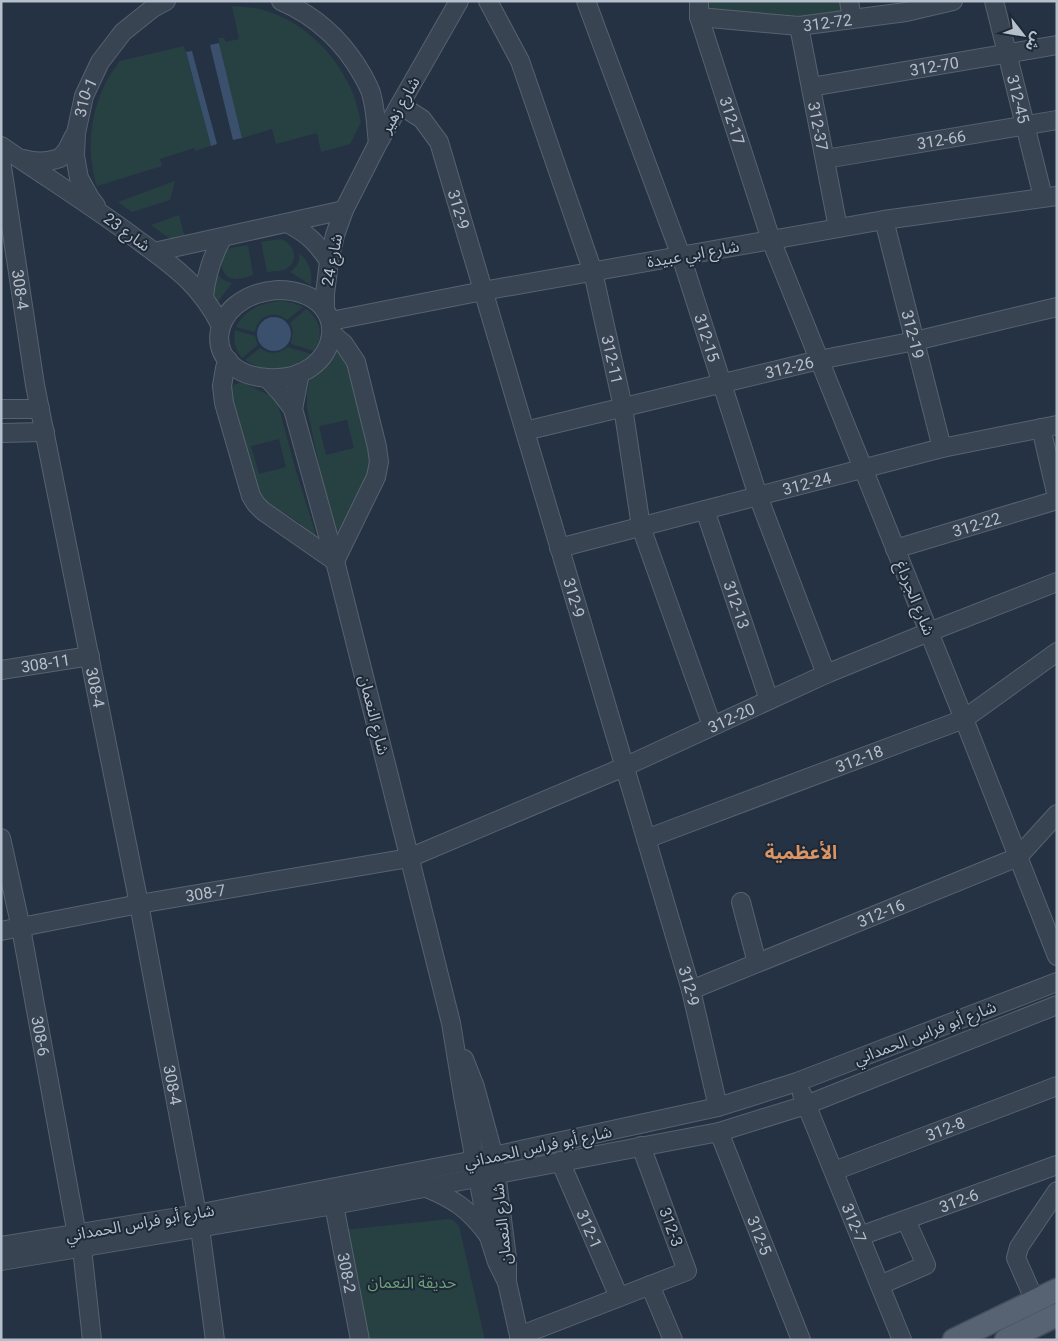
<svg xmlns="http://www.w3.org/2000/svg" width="1058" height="1341" viewBox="0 0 1058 1341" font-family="Roboto,'Noto Sans Arabic',sans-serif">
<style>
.green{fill:#274143;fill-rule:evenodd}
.water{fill:#3a506c}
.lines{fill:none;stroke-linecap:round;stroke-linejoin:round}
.minor-casing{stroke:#57626f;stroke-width:20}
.major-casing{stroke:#434d5b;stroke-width:25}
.minor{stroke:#394452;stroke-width:18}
.major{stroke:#576372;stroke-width:22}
.labels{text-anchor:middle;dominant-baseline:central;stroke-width:4;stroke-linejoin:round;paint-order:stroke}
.street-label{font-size:16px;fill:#b6bfcc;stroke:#1e2937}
.park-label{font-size:16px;fill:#6c9e77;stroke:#1e2937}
.quarter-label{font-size:19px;font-weight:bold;fill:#db9463;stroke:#1e2937}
</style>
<rect width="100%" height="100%" fill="#253243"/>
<g class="green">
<path d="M699,1H849L852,18L699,17Z"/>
<path d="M232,6C239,7 247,7 255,8C298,17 333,49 351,89C356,99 358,111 361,122L350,144L321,152L317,133L276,144L272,129L242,138L218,38H224L226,42L239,39Z"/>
<path d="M184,46L211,146L195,151L194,148L160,159L162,166L97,186C94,179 93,171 92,163C87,128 97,89 120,61Z"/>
<path d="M175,181L170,200L132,212L118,202Z"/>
<path d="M179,215L185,238L173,241L151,225Z"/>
<path d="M281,239C293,243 300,260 287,268C282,272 273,271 267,272L261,242Z"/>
<path d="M248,245L253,275C248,277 240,279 234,279C220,278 216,255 229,249C234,247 242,246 248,245Z"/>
<path d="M299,253C309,262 313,272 311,285L290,272C297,267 300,262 299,253Z"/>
<path d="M216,268C218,277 223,281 232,283L217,303H216L212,292Z"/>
<path d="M283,301L293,303L303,307L287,320C274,309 257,316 255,332L236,327C246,308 263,302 283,301Z"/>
<path d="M306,309C321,320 324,336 314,351L291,344L293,331L290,323Z"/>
<path d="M235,330L255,336L258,345L242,358C235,349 233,341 235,330Z"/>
<path d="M288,347L311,354C293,371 266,375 245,360L260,348C270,355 279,354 288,347Z"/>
<path d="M335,347L346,353L374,470L336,535H334L307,408V395L309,382ZM347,420L354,448L326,455L319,426Z"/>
<path d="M242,382L273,397L277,401L296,471L317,538L303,530L300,523L259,498L233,407L230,389L233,385ZM279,439L286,467L259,474L251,446Z"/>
<path d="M449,1219L453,1220L459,1226L485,1340H362L343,1230Z"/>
</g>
<g class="water">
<path d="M219,43L242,138L233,140L210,45Z"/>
<path d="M192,51L217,144L211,146L186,52Z"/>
<circle cx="274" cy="334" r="17"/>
</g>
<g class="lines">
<defs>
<g id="minor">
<path d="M281,1C316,16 344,42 363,76C366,82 371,90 372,97C376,112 376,128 378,143"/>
<path id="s1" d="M488,1L520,61L593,272L623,407L641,527L712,726"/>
<path id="s2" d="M586,1L681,256L758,496L826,674"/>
<path id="s3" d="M699,1V17L771,240L964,719L1057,956"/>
<path d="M849,1L852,18"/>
<path id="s4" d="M994,1L1043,197"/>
<path id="s5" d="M699,17L799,26L906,12L953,1"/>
<path id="s6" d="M799,26L838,228"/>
<path id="s7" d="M811,87L1057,45"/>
<path id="s8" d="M400,105L422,119L439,142L691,990L718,1107"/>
<path d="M1,146C43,175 86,202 127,232C167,262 198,280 221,326"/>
<path d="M24,159C37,163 48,162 60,158L67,150L74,136"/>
<path id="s9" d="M825,159L1057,120"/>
<path id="s10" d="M1,160L35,385L139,904L197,1214"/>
<path id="s11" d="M96,206L90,198L79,178L75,156L76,133L84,96L100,62L123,32L153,8L166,1"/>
<path id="s12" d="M884,220L942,448"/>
<path d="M287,223C308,234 316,242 329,261"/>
<path d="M154,252L344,210"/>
<path d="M278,290C358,291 342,383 268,378C198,374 205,295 278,290Z"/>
<path d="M204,297C206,275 212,256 223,237"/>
<path d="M325,310V294L329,261L335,235L344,210L378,143L459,1"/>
<path d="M331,321L483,291L884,220L1057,196"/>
<path d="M228,360L225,368L222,386L224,403L251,496L256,504L263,511L335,561L376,477L379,462L377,447L356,362L344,344L332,334"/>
<path d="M300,373L293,409L335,561L451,1023L463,1096L489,1237L497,1262L507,1282"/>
<path d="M267,378L281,393L293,409"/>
<path d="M1,409H40"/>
<path d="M1041,428L1057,497"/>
<path id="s13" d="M525,431L819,360L915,341L1057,307"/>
<path d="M1,433L45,432"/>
<path id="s14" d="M705,510L769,700"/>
<path id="s15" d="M559,548L942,448L1057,425"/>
<path id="s16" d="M895,549L1057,500"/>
<path id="s17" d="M1,670L90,656"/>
<path id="s18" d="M1,838L21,928L77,1235"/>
<path id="s19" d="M646,839L964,719L1057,652"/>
<path d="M741,902L757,963"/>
<path id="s20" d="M1,931L139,904L409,858L624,767L826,674L929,632L1057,582"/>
<path id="s21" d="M691,990L1018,857L1057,814"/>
<path d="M464,1059L475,1087L494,1157L507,1258V1282L520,1340"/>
<path id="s22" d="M802,1094L902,1340"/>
<path id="s23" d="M719,1132L801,1340"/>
<path id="s24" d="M560,1161L619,1297"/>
<path id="s25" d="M834,1171L1057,1086"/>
<path d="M424,1187C454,1199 469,1209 488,1235"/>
<path id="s26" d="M334,1205L360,1340"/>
<path d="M200,1228L215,1340"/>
<path id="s27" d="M860,1236L1057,1165"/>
<path d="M1,1246L197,1214L475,1160L718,1107L797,1082L1057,982"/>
<path d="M82,1248L92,1340"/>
<path d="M1,1261L334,1205L719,1132L806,1105L1057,1005"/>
<path d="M650,1285L673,1340"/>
<path d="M880,1285L926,1265L906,1220"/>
<path d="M1035,1301L1016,1258L1019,1247L1057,1191"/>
<path d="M519,1336L687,1271L641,1146"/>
</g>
<g id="major">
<path d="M954,1340L1057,1290"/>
<path d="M1006,1340L1057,1315"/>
</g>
</defs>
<use href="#minor" class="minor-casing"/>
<use href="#major" class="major-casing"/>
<use href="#minor" class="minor"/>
<use href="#major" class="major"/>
</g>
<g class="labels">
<g class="street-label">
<text stroke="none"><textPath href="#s5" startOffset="129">312-72</textPath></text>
<text stroke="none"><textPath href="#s7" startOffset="125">312-70</textPath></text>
<text stroke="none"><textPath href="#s11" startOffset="115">310-1</textPath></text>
<text stroke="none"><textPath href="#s4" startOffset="101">312-45</textPath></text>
<text transform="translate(400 105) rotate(-60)">شارع زهير</text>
<text stroke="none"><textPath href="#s3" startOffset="125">312-17</textPath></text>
<text stroke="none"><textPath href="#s6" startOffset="102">312-37</textPath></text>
<text stroke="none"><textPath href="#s9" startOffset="118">312-66</textPath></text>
<text stroke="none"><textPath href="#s8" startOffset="125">312-9</textPath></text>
<text transform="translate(127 232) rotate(36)">شارع 23</text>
<text transform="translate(693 254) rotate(-10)">شارع ابي عبيدة</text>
<text transform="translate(332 260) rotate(-79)">شارع 24</text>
<text stroke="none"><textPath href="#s10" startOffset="131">308-4</textPath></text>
<text stroke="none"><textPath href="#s12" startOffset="118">312-19</textPath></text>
<text stroke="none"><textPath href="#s2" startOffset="358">312-15</textPath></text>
<text stroke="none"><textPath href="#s1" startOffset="381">312-11</textPath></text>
<text stroke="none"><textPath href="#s13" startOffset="272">312-26</textPath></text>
<text stroke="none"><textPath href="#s15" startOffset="256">312-24</textPath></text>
<text stroke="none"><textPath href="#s16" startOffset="85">312-22</textPath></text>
<text stroke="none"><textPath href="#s8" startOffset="530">312-9</textPath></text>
<text transform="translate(915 598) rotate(68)">شارع الجرداغ</text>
<text stroke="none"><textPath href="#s14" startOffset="100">312-13</textPath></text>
<text stroke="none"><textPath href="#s17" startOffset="45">308-11</textPath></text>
<text stroke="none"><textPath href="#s10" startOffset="536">308-4</textPath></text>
<text transform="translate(374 715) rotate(76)">شارع النعمان</text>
<text stroke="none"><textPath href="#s20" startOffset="766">312-20</textPath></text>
<text stroke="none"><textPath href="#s19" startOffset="228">312-18</textPath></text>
<text stroke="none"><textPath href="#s20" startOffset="208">308-7</textPath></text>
<text stroke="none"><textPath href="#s21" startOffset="205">312-16</textPath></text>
<text stroke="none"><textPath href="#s8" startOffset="935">312-9</textPath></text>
<text transform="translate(925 1033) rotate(-21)">شارع أبو فراس الحمداني</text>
<text stroke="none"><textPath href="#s18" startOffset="202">308-6</textPath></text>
<text stroke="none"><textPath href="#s10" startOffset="941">308-4</textPath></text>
<text stroke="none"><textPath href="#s25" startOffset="119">312-8</textPath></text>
<text transform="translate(538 1147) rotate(-12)">شارع أبو فراس الحمداني</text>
<text stroke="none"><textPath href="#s27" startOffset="105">312-6</textPath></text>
<text stroke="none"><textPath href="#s22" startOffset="139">312-7</textPath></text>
<text transform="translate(140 1223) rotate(-10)">شارع أبو فراس الحمداني</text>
<text transform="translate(502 1224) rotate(-96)">شارع النعمان</text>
<text transform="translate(671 1227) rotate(70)">312-3</text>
<text stroke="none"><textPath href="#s24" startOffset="74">312-1</textPath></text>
<text stroke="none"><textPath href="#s23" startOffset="111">312-5</textPath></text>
<text stroke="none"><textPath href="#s26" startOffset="69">308-2</textPath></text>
</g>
<g class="park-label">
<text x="412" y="1282">حديقة النعمان</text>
</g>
<g class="quarter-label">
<text x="801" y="852">الأعظمية</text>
</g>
</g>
<rect width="1058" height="1341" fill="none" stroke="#b6bfcc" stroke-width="5"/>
<g transform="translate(1023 35) rotate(121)" stroke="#1e2937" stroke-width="4" paint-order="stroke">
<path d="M0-4L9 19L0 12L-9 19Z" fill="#b6bfcc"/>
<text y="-8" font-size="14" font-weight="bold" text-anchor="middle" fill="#b6bfcc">ش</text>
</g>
</svg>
